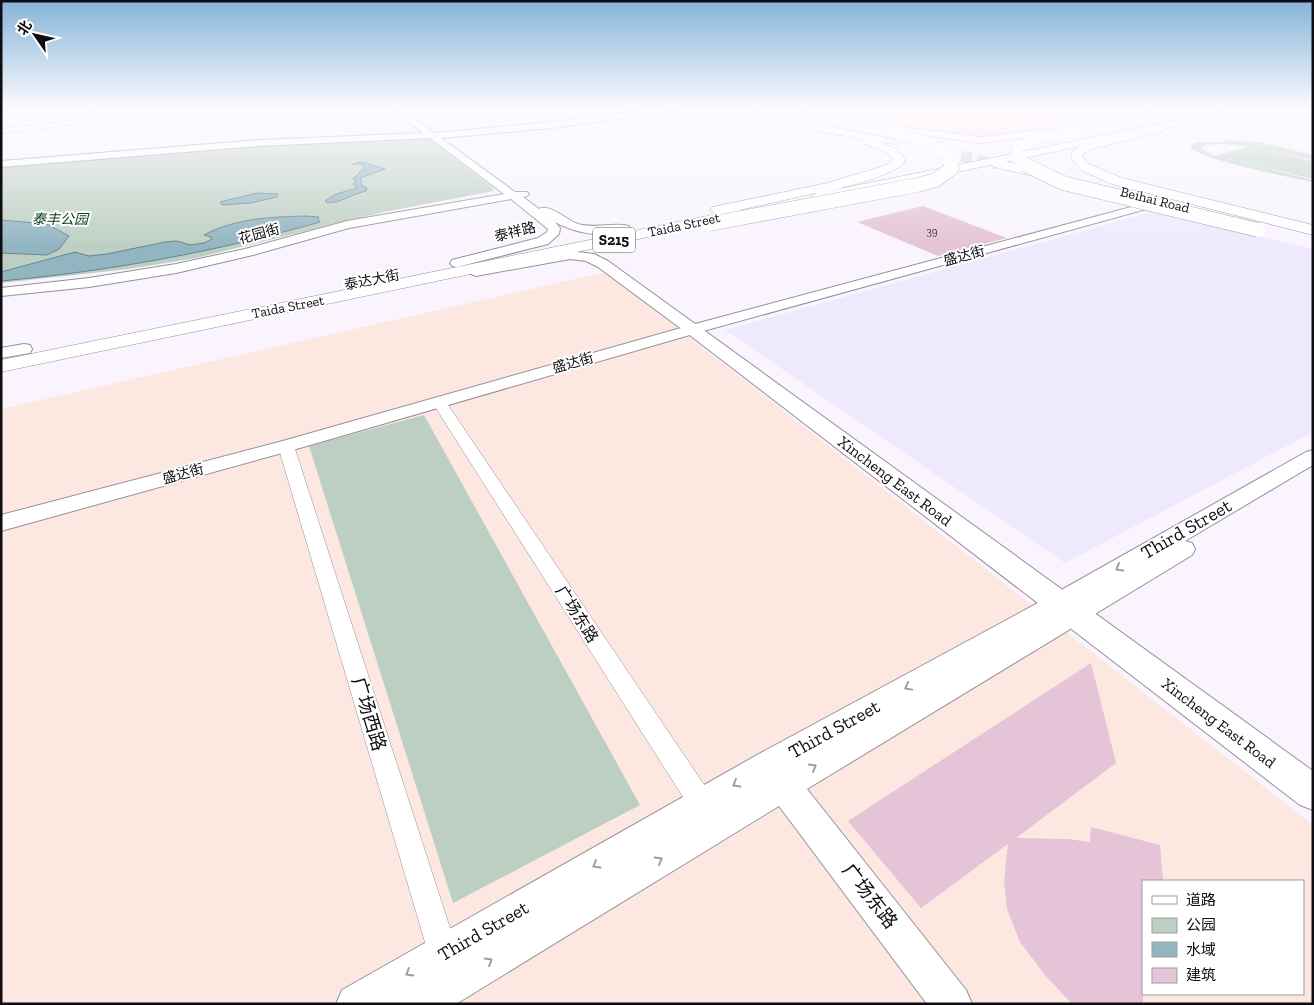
<svg xmlns="http://www.w3.org/2000/svg" width="1314" height="1005" viewBox="0 0 1314 1005" font-family="'Zilla Slab','Noto Sans SC',serif">
<style>
.commercial{fill:#fce8e1;fill-rule:evenodd}
.medical{fill:#efe9fe}
.green{fill:#bdcfc2;fill-rule:evenodd}
.water{fill:#91b5c1;stroke:#6a838c}
.building{fill:#e4c4d6}
.lines{fill:none;stroke-linecap:round;stroke-linejoin:round}
.primary-tunnel{stroke:#d6d1da;stroke-width:11;stroke-dasharray:11 5.5;stroke-linecap:butt}
.minor-casing{stroke:#96909c;stroke-width:1}
.tertiary-casing{stroke:#96909c;stroke-width:2}
.secondary-casing{stroke:#96909c;stroke-width:2}
.primary-casing{stroke:#96909c;stroke-width:1}
.trunk-casing{stroke:#96909c;stroke-width:1}
.minor{fill:#fff;fill-rule:evenodd}
.tertiary{fill:#fff;fill-rule:evenodd}
.secondary{fill:#fff;fill-rule:evenodd}
.primary{fill:#fff;fill-rule:evenodd}
.trunk{fill:#fff;fill-rule:evenodd}
.primary-bridge-far1-casing{stroke:#96909c;stroke-width:11;stroke-linecap:butt}
.primary-bridge-casing{stroke:#96909c;stroke-width:15;stroke-linecap:butt}
.primary-bridge-far1{stroke:#fff;stroke-width:11}
.primary-bridge{stroke:#fff;stroke-width:14}
.oneway{stroke:#9f9ea0}
.labels{text-anchor:middle;dominant-baseline:central;stroke-width:4;stroke-linejoin:round;paint-order:stroke}
.far-number-label{font-size:11px;fill:#443b42}
.far-street-label{font-size:14px;fill:#0f0d11;stroke:#fff}
.far-park-label{font-size:14px;font-style:italic;fill:#0e4024;stroke:#fff}
.shield{fill:#fff;stroke:#575658;stroke-width:1}
.shield-label{font-size:15px;font-weight:bold;fill:#0f0d11}
.street-label{font-size:16px;fill:#0f0d11;stroke:#fff}
.near-street-label{font-size:19px;fill:#0f0d11;stroke:#fff}
</style>
<rect width="100%" height="100%" fill="#f9f4fe"/>
<g class="commercial">
<path d="M778,108H1140L994,135L979,136L930,131Z"/>
<path d="M606,272L1313,825V1004H1V409ZM1143,881H1303V994H1143Z"/>
</g>
<path class="medical" d="M1155,211L1313,249V432L1065,563L725,330Z"/>
<g class="green">
<path d="M428,138L492,187L494,191L384,212L196,258L129,269L1,283V165L244,145Z"/>
<path d="M1229,139C1243,143 1252,140 1266,143L1259,146L1268,144L1313,155V160L1255,148L1313,161V179L1216,156L1313,180V182C1293,178 1197,159 1190,147L1193,144L1200,142H1226L1223,141ZM1224,144L1248,147L1214,156L1201,148L1204,145Z"/>
<path d="M424,415L640,805L453,903L309,446Z"/>
</g>
<g class="water">
<path d="M362,162L385,169L360,178L362,186L367,188L366,191C352,194 341,203 327,203L325,201L336,194L357,188L353,184L357,180L353,179L364,168L362,164H352Z"/>
<path d="M257,193L278,194L277,197L251,203L222,205L220,202Z"/>
<path d="M306,216L319,217L318,219L320,222C215,252 110,271 1,281V272L75,252L89,256L107,254L165,242L177,241L190,245L204,243L212,239L211,237L204,235C236,218 271,217 306,216Z"/>
<path d="M1,220L47,224L69,236L59,249L47,255L1,253Z"/>
</g>
<g class="building">
<path d="M923,206L1007,238L938,256L857,222Z"/>
<path d="M1091,663L1116,763L1016,838L1068,839L1090,842L1091,827L1160,845L1163,881H1143V1004H1072L1045,975L1020,942L1007,909L1004,881L1008,844L921,908L848,821Z"/>
</g>
<g class="lines">
<path class="primary-tunnel" d="M961,156L998,164"/>
<defs>
<g id="minor">
<path d="M104,108H112L85,116L71,125L1,133V129L69,121L81,114Z"/>
<path d="M439,398L444,399L446,402L715,801L719,810L715,819L706,823L697,819L432,402L434,399Z"/>
<path d="M286,441L292,443L294,446L460,959L456,970L445,974L434,970L430,959L278,446L280,443Z"/>
</g>
<g id="tertiary">
<path d="M391,108H399L434,133L552,122L664,108H682L678,110L552,128L441,138L515,192H527L529,194L527,196L523,197L539,209C549,203 567,220 578,224C595,229 613,222 629,226L631,229L629,232C606,238 577,234 555,222L560,228L559,234L548,244L457,267L452,266L450,263L452,260L538,238L547,232L548,229L511,199L349,228L253,255L176,273L89,287L1,296V288L89,278L176,264L245,249L347,221L504,194L430,138L259,146L1,167V161L259,140L423,133Z"/>
<path d="M750,108H762L766,110L762,112Z"/>
<path d="M1174,108H1183L1190,113L1183,115Z"/>
<path d="M1146,203L1152,206L1150,208L707,330L293,450L1,531V515L279,442L695,324Z"/>
<path d="M24,344L30,345L32,349L30,353L1,358V348Z"/>
<path d="M1313,450V465L1185,541L1192,543L1195,549L1192,555L807,789L966,990L972,1004H927L779,806L456,1004H336L342,990L757,755L1049,597L1306,452Z"/>
</g>
<path id="secondary" d="M570,251L594,254L608,261L1313,771V810L1300,805L687,333L598,267L586,261L570,259L476,276L471,274L468,271L471,268L476,266Z"/>
<g id="primary">
<path d="M716,108H734L897,140L899,142L897,144L882,143L896,149L905,158L904,163C896,173 842,191 830,188L828,185L830,182L884,166L892,161L893,159L888,153L865,144L863,142L865,140L721,111Z"/>
<path d="M758,108H778L816,114L821,117L816,120L763,111Z"/>
<path d="M1186,110L1191,113L1190,115L1154,117L1126,122L1121,119C1133,109 1170,111 1186,110Z"/>
<path d="M873,123L981,137L1069,126L1074,129L1069,132L981,143L869,128L868,126Z"/>
<path d="M1158,127L1163,130L1162,132L1092,149L1083,154V157L1089,164L1122,178L1313,225V235L1112,184L1081,170L1071,158L1073,151L1084,144Z"/>
<path d="M998,160L1060,174L1061,177L1055,181L994,167L992,164L994,161Z"/>
</g>
<path id="trunk" d="M1238,108H1255L1250,111L818,201L811,197L816,193L739,210L744,211L746,214L744,217L739,218L1,372V360L717,214L710,210L712,207L717,206L837,181L844,185L842,188L829,191Z"/>
</defs>
<use href="#minor" class="minor-casing"/>
<use href="#tertiary" class="tertiary-casing"/>
<use href="#secondary" class="secondary-casing"/>
<use href="#primary" class="primary-casing"/>
<use href="#trunk" class="trunk-casing"/>
<use href="#minor" class="minor"/>
<use href="#tertiary" class="tertiary"/>
<use href="#secondary" class="secondary"/>
<use href="#primary" class="primary"/>
<use href="#trunk" class="trunk"/>
<defs>
<g id="primary-bridge-far1">
<path d="M783,114C821,120 921,129 947,155C949,157 950,162 951,165"/>
<path d="M1025,165L1016,157L1018,147L1035,139L1157,116"/>
</g>
<g id="primary-bridge">
<path d="M1024,164L1063,183L1258,230"/>
<path d="M709,224L917,185L936,180L952,168L951,164"/>
</g>
</defs>
<use href="#primary-bridge-far1" class="primary-bridge-far1-casing"/>
<use href="#primary-bridge" class="primary-bridge-casing"/>
<use href="#primary-bridge-far1" class="primary-bridge-far1"/>
<use href="#primary-bridge" class="primary-bridge"/>
</g>
<defs><path id="oneway-chevron" d="M-2-3.5L2.5 0L-2 3.5" fill="none" stroke-width="1.6" stroke-linecap="round" stroke-linejoin="round" transform="scale(1.25)"/></defs>
<g class="oneway">
<use href="#oneway-chevron" transform="translate(1119 568) rotate(150)"/>
<use href="#oneway-chevron" transform="translate(908 687) rotate(151)"/>
<use href="#oneway-chevron" transform="translate(813 767) rotate(-30)"/>
<use href="#oneway-chevron" transform="translate(736 784) rotate(150)"/>
<use href="#oneway-chevron" transform="translate(659 860) rotate(-31)"/>
<use href="#oneway-chevron" transform="translate(596 865) rotate(150)"/>
<use href="#oneway-chevron" transform="translate(489 961) rotate(-31)"/>
<use href="#oneway-chevron" transform="translate(409 973) rotate(150)"/>
</g>
<linearGradient id="sky" x2="0" y2="1"><stop stop-color="#85b4d8"/><stop offset="0.44" stop-color="#fcfaff"/><stop offset="1" stop-color="#fcfaff" stop-opacity="0"/></linearGradient>
<rect width="1314" height="248" fill="url(#sky)"/>
<g class="labels">
<g class="far-number-label">
<text x="932" y="231">39</text>
</g>
<g class="far-street-label">
<text transform="translate(1155 200) rotate(14)">Beihai Road</text>
<text transform="translate(684 225) rotate(-12)">Taida Street</text>
<text transform="translate(515 232) rotate(-14)">泰祥路</text>
<text transform="translate(259 234) rotate(-15)">花园街</text>
<text transform="translate(964 256) rotate(-15)">盛达街</text>
<text transform="translate(372 280) rotate(-11)">泰达大街</text>
<text transform="translate(288 307) rotate(-11)">Taida Street</text>
<text transform="translate(573 363) rotate(-16)">盛达街</text>
<text transform="translate(183 474) rotate(-15)">盛达街</text>
</g>
<g class="far-park-label">
<text x="60" y="219">泰丰公园</text>
</g>
<rect class="shield" x="593" y="227.5" width="42" height="25" rx="4"/>
<g class="shield-label">
<text x="614" y="240">S215</text>
</g>
<g class="street-label">
<text transform="translate(895 481) rotate(37)">Xincheng East Road</text>
<text transform="translate(577 614) rotate(57)">广场东路</text>
<text transform="translate(1219 723) rotate(37)">Xincheng East Road</text>
</g>
<g class="near-street-label">
<text transform="translate(1186 529) rotate(-30)">Third Street</text>
<text transform="translate(369 714) rotate(73)">广场西路</text>
<text transform="translate(834 729) rotate(-29)">Third Street</text>
<text transform="translate(870 896) rotate(52)">广场东路</text>
<text transform="translate(483 931) rotate(-30)">Third Street</text>
</g>
</g>
<rect width="1314" height="1005" fill="none" stroke="#0f0d11" stroke-width="5"/>
<rect x="1142" y="880" width="162" height="115" fill="#ffffff" stroke="#9f9ea0"/>
<rect x="1152" y="896" width="25" height="8" fill="#ffffff" stroke="#9f9ea0"/>
<text x="1186" y="905" font-size="15" fill="#0f0d11">道路</text>
<rect x="1152" y="918" width="25" height="15" fill="#bdcfc2" stroke="#9f9ea0"/>
<text x="1186" y="930" font-size="15" fill="#0f0d11">公园</text>
<rect x="1152" y="942" width="25" height="15" fill="#91b5c1" stroke="#9f9ea0"/>
<text x="1186" y="955" font-size="15" fill="#0f0d11">水域</text>
<rect x="1152" y="968" width="25" height="15" fill="#e4c4d6" stroke="#9f9ea0"/>
<text x="1186" y="980" font-size="15" fill="#0f0d11">建筑</text>
<g transform="translate(35 35) rotate(304)" stroke="#ffffff" stroke-width="4" paint-order="stroke">
<path d="M0-4L9 19L0 12L-9 19Z" fill="#0f0d11"/>
<text y="-8" font-size="14" font-weight="bold" text-anchor="middle" fill="#0f0d11">北</text>
</g>
</svg>
